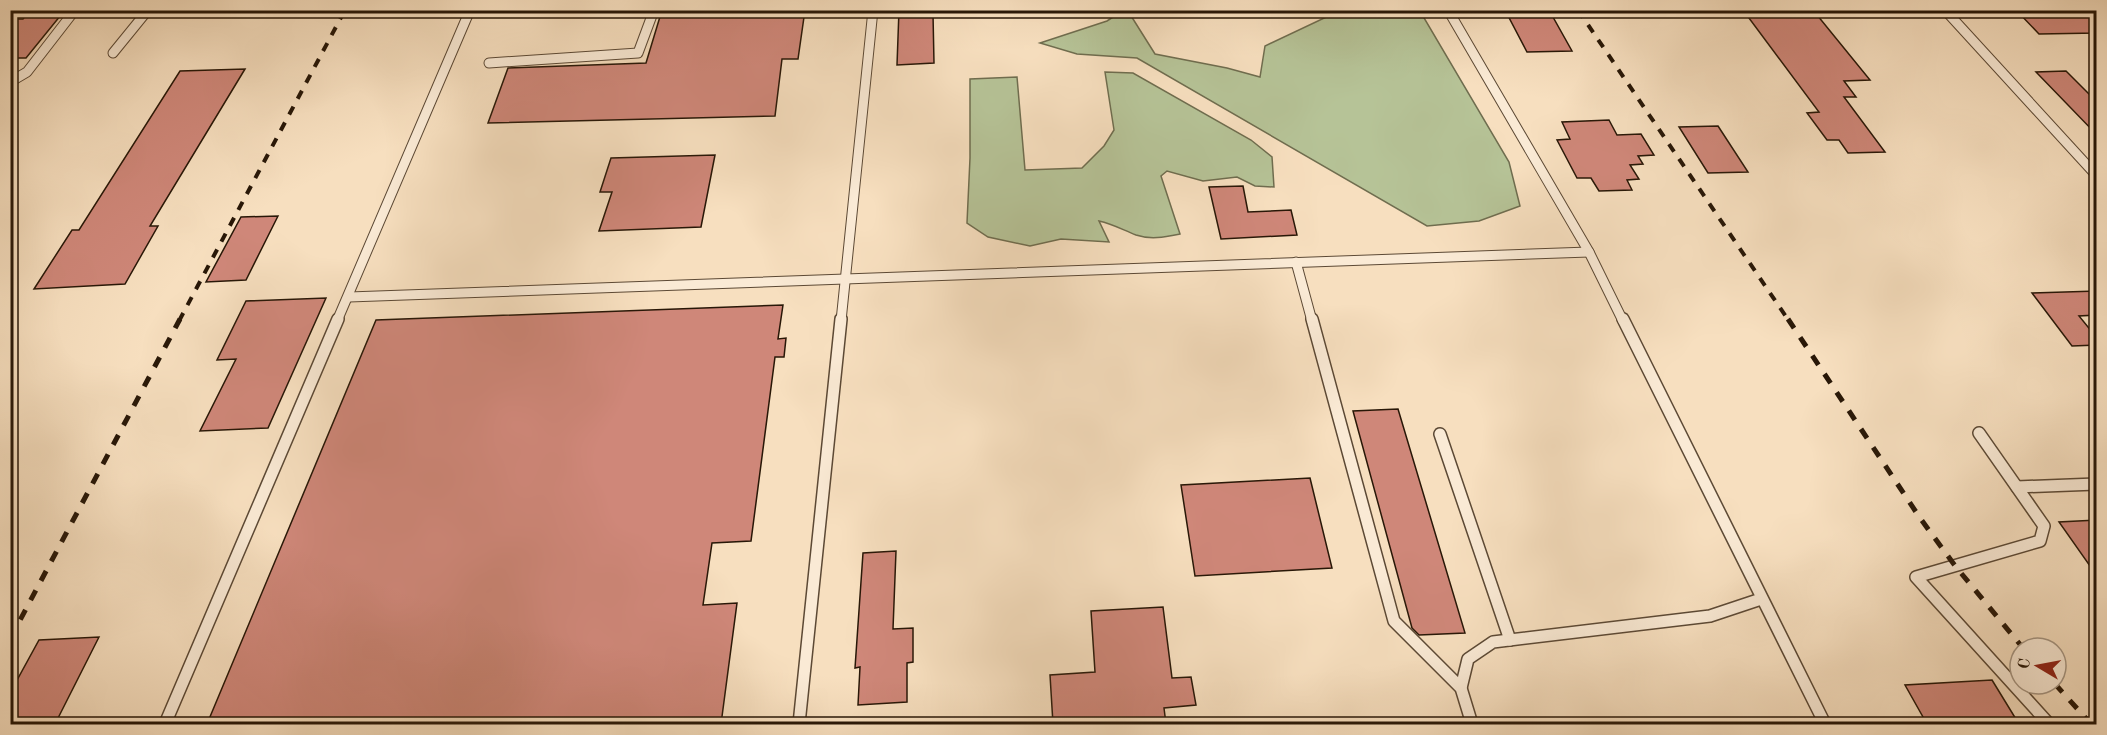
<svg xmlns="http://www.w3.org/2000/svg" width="2107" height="735" viewBox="0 0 2107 735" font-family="'Old Standard TT',serif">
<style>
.green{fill:#b6c397;stroke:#6f6d4f;stroke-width:1.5}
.building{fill:#cf8779;stroke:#281707;stroke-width:1.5}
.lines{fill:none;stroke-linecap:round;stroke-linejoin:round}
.service-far1-casing{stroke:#5c4935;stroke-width:11}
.service-casing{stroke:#5c4935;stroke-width:14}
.service-far1{stroke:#faead5;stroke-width:9}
.service{stroke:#faead5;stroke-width:11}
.rail-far1{stroke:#281707;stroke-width:4;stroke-dasharray:9 9;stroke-linecap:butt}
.rail{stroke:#281707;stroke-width:5;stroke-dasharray:11 11;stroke-linecap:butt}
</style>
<rect width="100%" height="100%" fill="#f7dfbf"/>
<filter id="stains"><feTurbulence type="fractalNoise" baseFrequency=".00333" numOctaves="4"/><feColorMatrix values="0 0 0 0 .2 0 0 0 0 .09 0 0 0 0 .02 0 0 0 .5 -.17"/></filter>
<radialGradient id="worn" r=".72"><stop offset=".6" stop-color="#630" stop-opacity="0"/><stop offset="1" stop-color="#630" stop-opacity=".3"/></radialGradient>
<g class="green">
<path d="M1124,10L1128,11L1155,54L1227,68L1260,77L1265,46L1339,11H1420L1509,162L1520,206L1479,221L1427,226L1137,58L1077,54L1040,43L1107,21Z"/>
<path d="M1105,72L1133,73L1251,140L1272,157L1274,187L1255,186L1237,177L1203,181L1167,171L1161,176L1180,234C1165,237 1151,240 1136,235C1123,230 1113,224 1099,221L1109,242L1061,239L1030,246L988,237L967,223L970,158V79L1017,77L1025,170L1082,168L1104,146L1114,130Z"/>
</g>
<g class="building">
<path d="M30,10H65L26,58H10V19H23Z"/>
<path d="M662,10H805L798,59H782L775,116L488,123L508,68L646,63Z"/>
<path d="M899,10H924V14H933L934,63L897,65Z"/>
<path d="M1505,10H1549L1572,51L1527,52Z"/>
<path d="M1743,10H1813L1870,80L1844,81L1856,97H1844L1885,152L1848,153L1839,140H1827L1807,113L1819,112Z"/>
<path d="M2016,10H2097V33L2039,34Z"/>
<path d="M245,69L150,226H158L125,284L34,289L72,230H79L180,71Z"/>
<path d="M2066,71L2097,102V135L2036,72Z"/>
<path d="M1609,120L1617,135L1641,134L1654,155L1638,156L1643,164L1630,165L1639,179L1627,180L1632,190L1599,191L1591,178H1577L1557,140L1570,139L1562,122Z"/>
<path d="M1718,126L1748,172L1708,173L1679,127Z"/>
<path d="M715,155L701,227L599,231L612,192H600L611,158Z"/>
<path d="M1243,186L1248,212L1291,210L1297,235L1221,239L1209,187Z"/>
<path d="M278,216L246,280L206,282L241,217Z"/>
<path d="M2097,291V315L2079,316L2097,338V345L2072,346L2032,293Z"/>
<path d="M326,298L268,428L200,431L236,359L217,360L246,301Z"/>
<path d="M783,305L778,339L786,338L784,357H775L751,541L712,543L703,605L737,603L721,724H207L376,320Z"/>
<path d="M1398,409L1465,633L1419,635L1412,628L1353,411Z"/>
<path d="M1310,478L1332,568L1195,576L1181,485Z"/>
<path d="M2097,520V576L2059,522Z"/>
<path d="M896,551L893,629L913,628V662L907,663V702L858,705L860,667L855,668L863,553Z"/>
<path d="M1163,607L1172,678L1191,677L1196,705L1164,708L1166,724H1053L1050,675L1095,672L1091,611Z"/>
<path d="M99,637L55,724H10V693L39,640Z"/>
<path d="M1992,680L2019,724H1927L1905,685Z"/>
</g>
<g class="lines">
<defs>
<g id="service-far1">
<path d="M1448,10L1589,252L1623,321"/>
<path d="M1945,10L2096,175"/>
<path d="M113,53L148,10"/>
<path d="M489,63L638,53L654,10"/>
<path d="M10,82L27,72L75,10"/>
<path d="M1296,262L1312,321"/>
<path d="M349,297L1589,252"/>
<path d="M337,321L470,10"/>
<path d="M841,321L873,10"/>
</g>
<g id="service">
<path d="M1312,319L1394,621L1461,688L1472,724"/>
<path d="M1623,319L1825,724"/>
<path d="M1979,433L2044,526L2040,541L1916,577L2049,724"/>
<path d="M1440,434L1510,640"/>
<path d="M2017,487L2096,484"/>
<path d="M1461,688L1468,659L1493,642L1710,616L1761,599"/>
<path d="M165,724L338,319"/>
<path d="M799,724L841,319"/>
</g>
</defs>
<use href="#service-far1" class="service-far1-casing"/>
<use href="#service" class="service-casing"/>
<use href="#service-far1" class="service-far1"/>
<use href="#service" class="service"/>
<g class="rail-far1">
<path d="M1578,10L1789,321"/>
<path d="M179,321L345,10"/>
</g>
<g class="rail">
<path d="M1788,319L1920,518L1956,567L2023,648"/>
<path d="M10,639L180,319"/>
<path d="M2055,684L2091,724"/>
</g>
</g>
<rect width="2107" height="735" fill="none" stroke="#f7dfbf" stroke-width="36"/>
<rect x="12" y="12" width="2083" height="711" fill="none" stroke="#281707" stroke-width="3"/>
<rect x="18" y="18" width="2071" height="699" fill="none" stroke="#281707" stroke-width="1.5"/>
<g transform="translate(2038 666) rotate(280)"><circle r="28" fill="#faead5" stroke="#a69683" stroke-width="1.5"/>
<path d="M0-4.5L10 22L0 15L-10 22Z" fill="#8f2418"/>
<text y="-9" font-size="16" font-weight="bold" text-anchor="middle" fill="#281707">С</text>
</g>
<rect width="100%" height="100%" filter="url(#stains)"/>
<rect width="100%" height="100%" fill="url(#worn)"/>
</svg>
